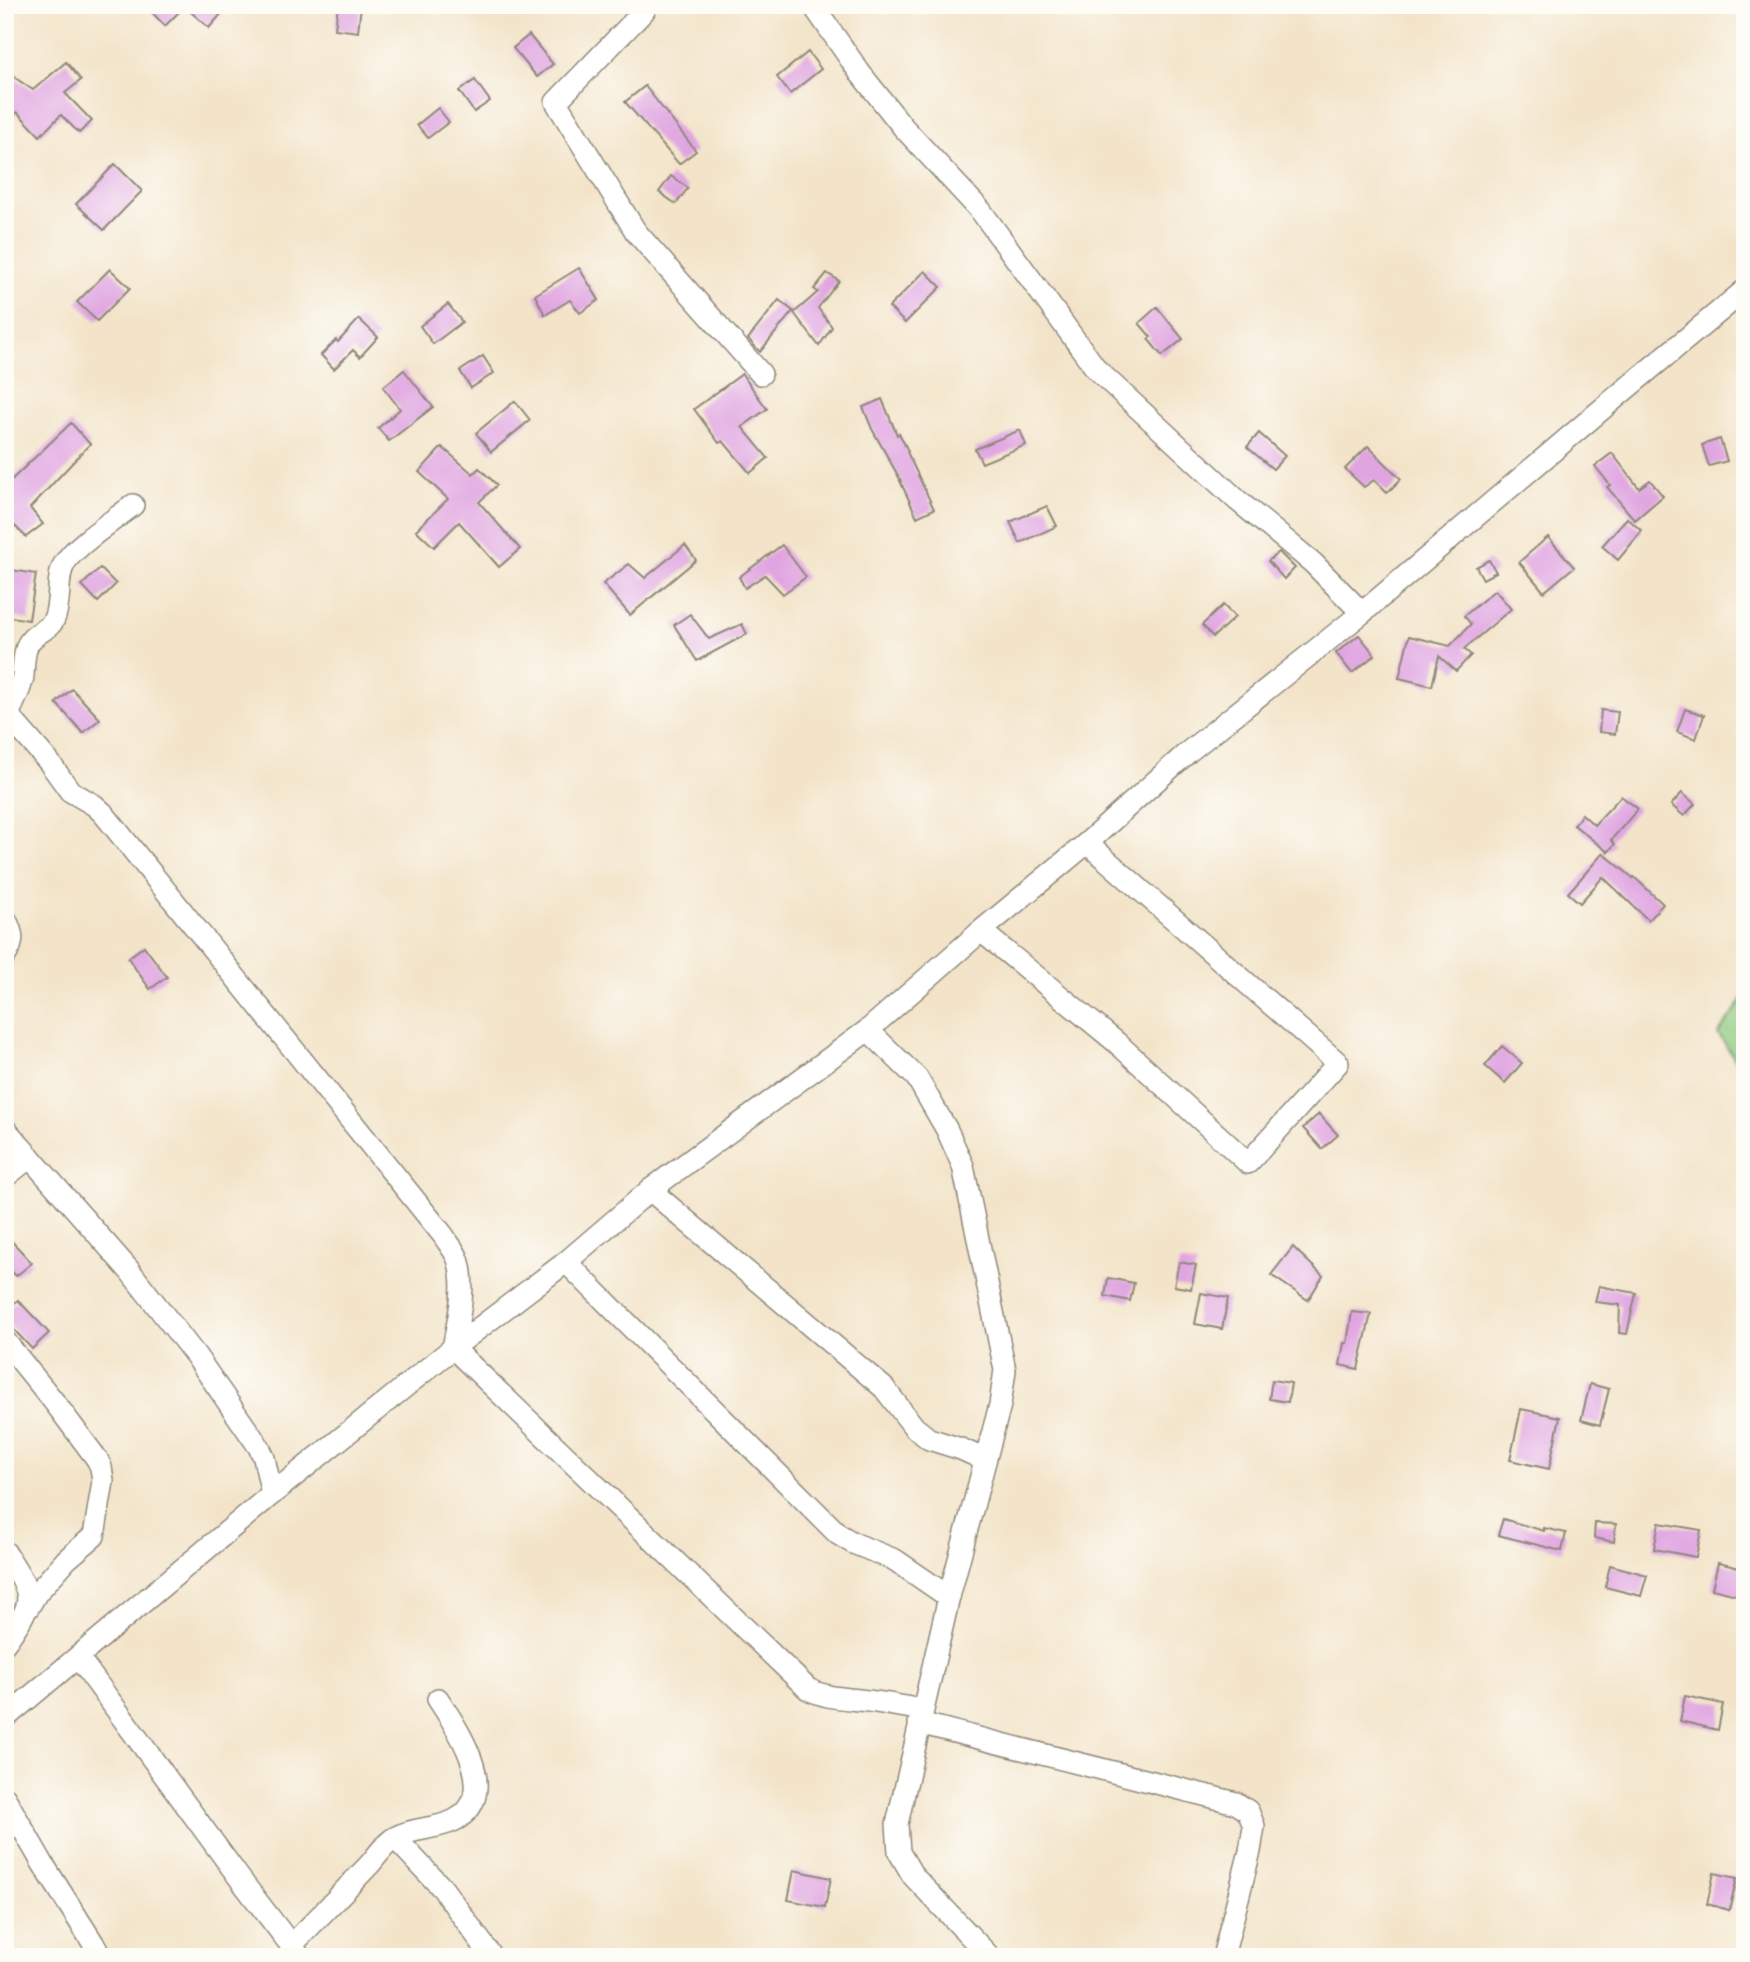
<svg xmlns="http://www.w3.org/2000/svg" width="1750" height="1962" viewBox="0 0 1750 1962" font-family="'IM FELL Double Pica',serif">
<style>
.green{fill:#90cb80;stroke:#5e7b56;stroke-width:2}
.building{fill:#e0a5e1}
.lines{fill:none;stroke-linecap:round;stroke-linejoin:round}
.street-casing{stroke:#8f887a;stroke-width:24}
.street{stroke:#fff;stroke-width:21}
</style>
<rect width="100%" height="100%" fill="#fdfcf7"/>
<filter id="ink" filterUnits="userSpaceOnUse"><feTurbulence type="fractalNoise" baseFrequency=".0143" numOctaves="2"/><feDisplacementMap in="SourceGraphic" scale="14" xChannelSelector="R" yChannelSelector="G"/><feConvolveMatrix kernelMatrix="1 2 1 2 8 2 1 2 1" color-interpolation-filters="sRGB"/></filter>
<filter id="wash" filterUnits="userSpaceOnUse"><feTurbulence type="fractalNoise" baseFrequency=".00686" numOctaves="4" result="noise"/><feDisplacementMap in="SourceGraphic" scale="28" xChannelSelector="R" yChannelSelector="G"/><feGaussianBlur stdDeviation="1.57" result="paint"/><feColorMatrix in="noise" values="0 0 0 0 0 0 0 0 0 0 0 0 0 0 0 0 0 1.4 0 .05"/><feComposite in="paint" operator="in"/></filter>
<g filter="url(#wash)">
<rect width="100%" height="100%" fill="#f3e4c9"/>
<path class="green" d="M1745,996V1074L1718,1034Z"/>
<g id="blocks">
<g class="building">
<path d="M145,5H172L179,12L165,26Z"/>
<path d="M183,5H212L222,13L209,28Z"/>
<path d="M338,5H361L358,32L335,29Z"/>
<path d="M529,35L553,64L537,77L513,48Z"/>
<path d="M808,52L821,69L790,94L777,77Z"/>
<path d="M66,62L81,80L65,93L92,121L79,133L61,115L40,136L17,112L5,123V71L33,90Z"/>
<path d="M475,80L490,101L474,112L459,91Z"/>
<path d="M645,86L696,151L679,164L625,102Z"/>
<path d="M438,108L449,122L428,138L417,125Z"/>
<path d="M115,164L142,191L104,230L76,204Z"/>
<path d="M671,176L688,188L676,204L659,192Z"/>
<path d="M579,268L599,300L580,313L570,300L545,315L535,295Z"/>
<path d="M110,269L130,288L97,321L77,302Z"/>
<path d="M925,271L941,287L905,323L889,307Z"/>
<path d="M827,273L839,281L818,308L832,327L819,346L794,313L818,292L814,289Z"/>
<path d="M779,300L793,311L760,352L748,339Z"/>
<path d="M448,304L462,322L433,344L420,326Z"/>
<path d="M1157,307L1183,339L1162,356L1148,339L1151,337L1139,323Z"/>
<path d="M359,319L378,337L360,357L353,350L334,369L321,355L336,340L338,342Z"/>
<path d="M483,356L494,373L471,388L460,371Z"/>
<path d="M404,370L433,407L389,441L378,428L400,409L383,387Z"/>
<path d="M742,374L767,409L742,427L768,458L750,473L723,441L719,443L694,409Z"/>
<path d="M882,399L897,435L899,433L908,451L907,452L934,509L917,517L900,481H901L872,429L863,407Z"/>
<path d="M515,401L530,420L491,452L476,433Z"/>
<path d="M71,423L90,444L30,508L43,524L26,537L5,516V486Z"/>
<path d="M1020,430L1026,445L982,463L975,449Z"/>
<path d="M1259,433L1285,456L1273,469L1247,447Z"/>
<path d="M1720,439L1727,461L1709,466L1702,445Z"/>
<path d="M1368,446L1401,479L1387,493L1374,480L1364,487L1345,469Z"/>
<path d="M442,447L473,474L479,468L497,485L479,502L520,549L499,567L459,522L434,547L416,530L448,499L419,472Z"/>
<path d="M1612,453L1639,488L1650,480L1663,496L1635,520L1607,487L1610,485L1595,466Z"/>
<path d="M1047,506L1057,526L1020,543L1010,522Z"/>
<path d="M1627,518L1642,531L1618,560L1602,546Z"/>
<path d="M1548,537L1574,567L1544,592L1519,562Z"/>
<path d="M685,545L696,560L630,615L603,584L629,564L645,578Z"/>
<path d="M782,545L806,577L783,594L765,575L745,588L739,577Z"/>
<path d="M1279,552L1295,568L1284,579L1268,561Z"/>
<path d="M1489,560L1496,572L1483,579L1476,567Z"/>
<path d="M100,568L116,584L98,602L82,585Z"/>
<path d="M5,569L36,574L29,620L5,616Z"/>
<path d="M1495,590L1511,609L1464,649L1471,655L1456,671L1439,656L1432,686L1399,678L1409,636L1450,646L1471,624L1464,616Z"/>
<path d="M1223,605L1235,617L1213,637L1202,625Z"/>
<path d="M690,614L709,639L742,624L747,634L697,661L674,625Z"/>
<path d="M1359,635L1375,655L1352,673L1336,653Z"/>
<path d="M72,689L100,719L83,733L56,703Z"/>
<path d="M1685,709L1704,715L1696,739L1677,732Z"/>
<path d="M1601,710L1618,712L1615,734L1599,732Z"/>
<path d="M1682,793L1695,804L1684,816L1671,805Z"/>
<path d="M1621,796L1638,809L1611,840L1615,844L1608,852L1574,825L1582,814L1594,825Z"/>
<path d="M1603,853L1633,878L1634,877L1663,904L1648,920L1603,877L1580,903L1568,893Z"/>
<path d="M144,946L167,977L150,989L128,958Z"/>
<path d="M1502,1046L1522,1063L1505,1083L1485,1066Z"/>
<path d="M1319,1114L1338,1135L1322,1149L1303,1128Z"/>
<path d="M5,1234L32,1263L16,1276L5,1264Z"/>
<path d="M1293,1247L1323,1276L1308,1300L1271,1275Z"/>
<path d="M1179,1262L1196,1265L1191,1289L1174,1286Z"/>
<path d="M1108,1278L1134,1283L1130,1301L1105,1296Z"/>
<path d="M1599,1286L1636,1293L1627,1334L1619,1333L1620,1305L1595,1302Z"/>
<path d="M1201,1293L1228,1298L1222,1329L1195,1324Z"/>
<path d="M18,1300L49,1333L32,1349L5,1320V1311Z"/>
<path d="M1352,1312L1371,1314L1358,1369L1340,1365L1344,1343H1347Z"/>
<path d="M1272,1380L1291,1383L1288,1402L1269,1399Z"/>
<path d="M1590,1384L1609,1389L1600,1425L1581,1420Z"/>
<path d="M1521,1409L1560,1417L1549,1469L1510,1460Z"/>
<path d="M1503,1519L1544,1531V1528L1566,1533L1562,1551L1498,1535Z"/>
<path d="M1595,1523L1616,1524L1614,1542L1594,1538Z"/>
<path d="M1659,1523L1701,1530L1696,1557L1654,1549Z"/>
<path d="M1718,1563L1745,1569V1597L1712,1589Z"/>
<path d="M1610,1565L1647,1575L1641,1596L1605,1587Z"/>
<path d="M1685,1696L1723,1704L1718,1730L1680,1721Z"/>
<path d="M794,1870L831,1878L825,1907L788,1900Z"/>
<path d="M1714,1873L1737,1878L1729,1910L1707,1904Z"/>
</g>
</g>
</g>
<g filter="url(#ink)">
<use href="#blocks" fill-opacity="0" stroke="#8f887a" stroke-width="2"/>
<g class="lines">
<defs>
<g id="street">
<path d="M640,5L644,11L556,102L636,232L761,374"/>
<path d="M813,5L860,73L903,127L981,211L1097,370L1237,500L1313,563L1362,613"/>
<path d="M8,715L49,762L70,791L94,805L103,813L443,1235C448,1243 455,1251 458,1259C467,1287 458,1321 453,1348L808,1689C827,1699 847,1698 868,1701C886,1703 904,1707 922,1710"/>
<path d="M5,721C11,707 21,691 23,676C24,665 23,654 28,644C34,632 49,631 54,619C62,601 55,576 66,561C77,544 116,519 133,505"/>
<path d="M5,918C13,933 15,942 5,956"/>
<path d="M981,931L1116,1042L1248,1163L1338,1063L1087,843"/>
<path d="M868,1030L917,1078L947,1130L963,1166L1005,1370L1000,1405L949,1597L897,1824L899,1852L913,1876L990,1957"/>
<path d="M5,1129L129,1270L196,1356L259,1447L264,1458L272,1494"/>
<path d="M5,1177L30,1157"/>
<path d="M650,1190L884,1388L914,1427L929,1439L961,1449L985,1460"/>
<path d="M566,1262L838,1534L853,1543L895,1560L949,1597"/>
<path d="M5,1341L55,1403L97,1459L101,1467L103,1481L94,1536L67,1559L36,1594L28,1608"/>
<path d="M5,1552C34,1598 37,1598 5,1643"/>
<path d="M78,1657L243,1883L300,1957"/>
<path d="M5,1718L272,1494L453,1348L566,1262L650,1190L868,1030L981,931L1087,843L1187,753L1362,613L1621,393L1745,290"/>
<path d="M919,1723L1236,1803L1248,1811L1254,1826L1250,1851L1223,1957"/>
<path d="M5,1798L43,1864L102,1957"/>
<path d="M395,1838L443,1889L492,1957"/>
<path d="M291,1946C317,1919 344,1891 370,1864C377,1856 386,1842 396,1837C413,1828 436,1829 453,1821C504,1796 458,1730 438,1699"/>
</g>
</defs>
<use href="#street" class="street-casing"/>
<use href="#street" class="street"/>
</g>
</g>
<rect width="1750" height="1962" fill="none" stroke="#fdfcf7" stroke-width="28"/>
</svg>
